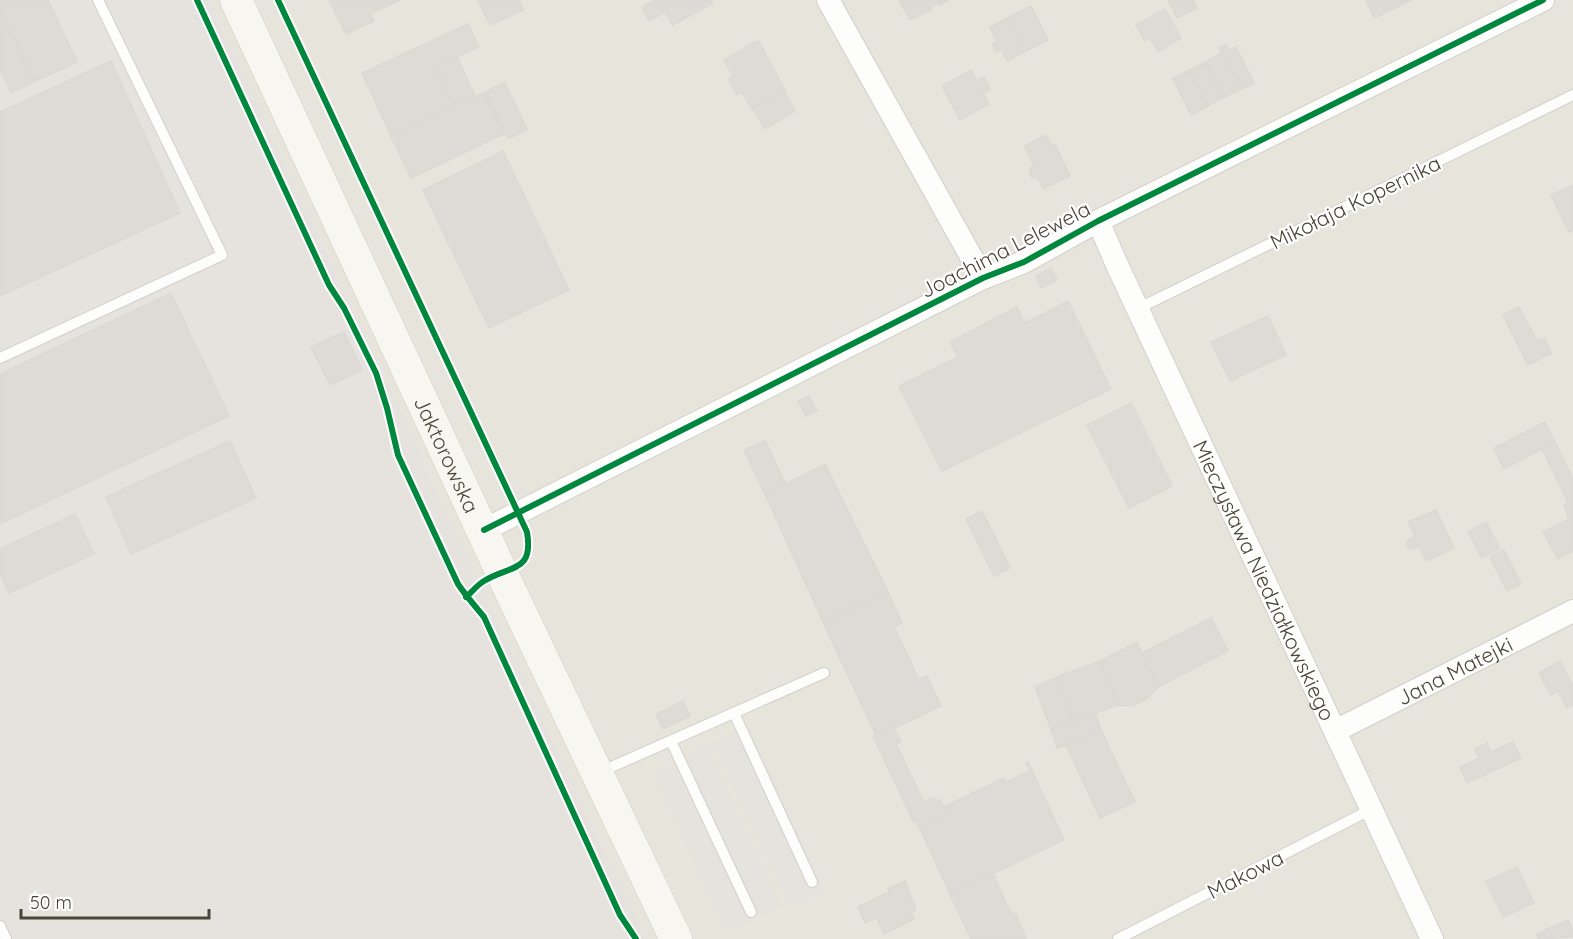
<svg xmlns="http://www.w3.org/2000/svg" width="1573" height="939" viewBox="0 0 1573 939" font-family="Quicksand,sans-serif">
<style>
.residential{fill:#e7e4dc}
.industrial{fill:#e6e2de}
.parking{fill:#e6e3df}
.building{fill:#dedbd6;stroke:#dcd9d4;stroke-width:1.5}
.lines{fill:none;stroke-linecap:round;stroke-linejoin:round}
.lane-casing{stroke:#d2d0cb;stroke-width:12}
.street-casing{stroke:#d2d0cb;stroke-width:24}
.secondary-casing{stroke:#d3cfc5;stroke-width:33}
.lane{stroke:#fdfdfc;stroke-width:10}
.street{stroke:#fdfdfc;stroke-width:22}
.secondary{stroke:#f7f6f1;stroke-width:32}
.cycleway-casing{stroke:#fff;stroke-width:10}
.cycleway{stroke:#00873e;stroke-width:6}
.labels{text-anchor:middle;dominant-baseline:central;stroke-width:4.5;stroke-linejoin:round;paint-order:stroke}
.street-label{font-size:21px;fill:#4b4439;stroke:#fff}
</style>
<rect width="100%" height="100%" fill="#f4f2ee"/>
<path class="residential" d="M210,0H1573V939H647Z"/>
<path class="industrial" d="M0,0H210L647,939H0Z"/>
<g class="parking">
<path d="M749,726L825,891L790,908L713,743Z"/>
<path d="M707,745L781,907L726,931L655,776Z"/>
</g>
<g class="building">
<path d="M0,0H48L77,62L34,82L0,9Z"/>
<path d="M329,0H400L370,14L374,21L346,34Z"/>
<path d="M478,0H519L524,10L490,25Z"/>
<path d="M655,0H711L713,3L673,25L665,12L649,21L642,7Z"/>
<path d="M899,0H949L939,5L937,3L931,6L932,9L910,20Z"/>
<path d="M1168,0H1193L1197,8L1177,18Z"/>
<path d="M1366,0H1412L1374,18Z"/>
<path d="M1031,6L1048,40L1024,52L1007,18Z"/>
<path d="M0,9L34,82L11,93L0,69Z"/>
<path d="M1165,9L1181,38L1158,52L1150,38L1145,41L1136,25Z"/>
<path d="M1007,18L1024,52L1007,61L1001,49L996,52L992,44L997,42L990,27Z"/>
<path d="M468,24L479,47L435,67L454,106L391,136L362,73Z"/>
<path d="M758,40L785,90L752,109L742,92L737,95L728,79L733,76L724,60Z"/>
<path d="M1226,44L1229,50L1236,47L1254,83L1242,89L1219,47Z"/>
<path d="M1222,53L1242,89L1223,98L1205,62Z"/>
<path d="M457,57L475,96L454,106L435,67Z"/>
<path d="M111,61L180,213L0,296V112Z"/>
<path d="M1205,62L1223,98L1208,106L1190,70Z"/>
<path d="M971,70L977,81L984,77L990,89L983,93L989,104L960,120L942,86Z"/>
<path d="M1190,70L1208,106L1191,115L1173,78Z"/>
<path d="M505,82L527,130L510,138L504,134L485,92Z"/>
<path d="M784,91L795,111L765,129L753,108Z"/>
<path d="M485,92L504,134L411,178L391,136Z"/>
<path d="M1046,135L1052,146L1055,145L1070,176L1043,189L1038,178H1032L1029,170L1034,164L1024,146Z"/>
<path d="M503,151L569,290L489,328L423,190Z"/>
<path d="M1573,185V230L1569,232L1551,195Z"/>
<path d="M1051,268L1057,280L1041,288L1036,276Z"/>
<path d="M171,293L229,416L0,524V374Z"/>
<path d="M1068,301L1111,389L942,471L899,386L958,357L950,342L1017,307L1025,323Z"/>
<path d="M1519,307L1537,341L1544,338L1552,353L1528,365L1503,315Z"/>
<path d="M1268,316L1286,355L1230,381L1211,342Z"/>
<path d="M344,332L362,370L330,385L311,347Z"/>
<path d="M809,396L817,411L806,416L798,401Z"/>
<path d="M1131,403L1172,486L1129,508L1087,425Z"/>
<path d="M1545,422L1555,442L1504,469L1494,448Z"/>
<path d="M765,440L786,485L765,494L744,450Z"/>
<path d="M230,441L256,498L131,554L106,497Z"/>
<path d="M1555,442L1573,479V517L1569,519L1564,505L1568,502L1542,449Z"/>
<path d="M825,464L888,592L823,622L765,494Z"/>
<path d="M1436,510L1454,548L1426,561L1420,547L1414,549L1408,548L1406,544L1409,539L1415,537L1408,522Z"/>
<path d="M982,511L1010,568L994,576L966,519Z"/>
<path d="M75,514L94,554L9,593L0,574V549Z"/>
<path d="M1573,517V551L1558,559L1543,532Z"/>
<path d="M1486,522L1500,549L1482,558L1468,532Z"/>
<path d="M1504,550L1521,584L1507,591L1490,557Z"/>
<path d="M888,592L902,623L894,627L919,679L927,676L941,706L895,728L893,726L876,735L823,622Z"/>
<path d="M1211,618L1228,651L1158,687L1142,653Z"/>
<path d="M1137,642L1158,687L1148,698L1133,706L1118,705L1100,661Z"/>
<path d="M1100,661L1118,705L1073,721L1057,677Z"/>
<path d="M1560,661L1573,686V705L1567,708L1558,691L1551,695L1539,673Z"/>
<path d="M1057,677L1073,721L1051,729L1035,687Z"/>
<path d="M683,701L690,716L663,729L656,714Z"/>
<path d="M1095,713L1102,732L1057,748L1051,729Z"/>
<path d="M893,726L901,742L896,744L924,802L931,798L941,801L947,816L920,829L917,821L914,823L873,736Z"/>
<path d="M1102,732L1135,802L1100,818L1066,745Z"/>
<path d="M1513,742L1521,758L1467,783L1460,767L1479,758L1475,749L1487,743L1491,752Z"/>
<path d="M1028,762L1064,840L950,894L920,829L947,816L943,807L1004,778L1006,782L1030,771L1026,763Z"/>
<path d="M1517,867L1534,903L1503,917L1486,881Z"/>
<path d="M993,873L1010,912L1016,914L1026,939H971L950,894Z"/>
<path d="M905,881L916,910L911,912L914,919L884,934L877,918L865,923L858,907L889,892L888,889Z"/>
<path d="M1568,920L1573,931V937L1539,939L1536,934Z"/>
</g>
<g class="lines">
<defs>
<g id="lane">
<path d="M1137,309L1573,95"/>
<path d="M0,358L222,255L98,0"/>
<path d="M734,713L812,882"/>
<path d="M671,741L751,912"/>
<path d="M600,772L824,673"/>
<path d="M0,926L6,939"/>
<path d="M1118,939L1372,809"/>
</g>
<g id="street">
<path d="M828,0L983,278"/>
<path id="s1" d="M1098,221L1118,267L1432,939"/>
<path d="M484,530L983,278L1024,262L1098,221L1543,0"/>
<path id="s2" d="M1335,731L1573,611"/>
</g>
<g id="secondary">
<path id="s3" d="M236,0L508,586L676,939"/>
</g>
</defs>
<use href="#lane" class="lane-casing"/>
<use href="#street" class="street-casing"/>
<use href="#secondary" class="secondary-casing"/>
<use href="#lane" class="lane"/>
<use href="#street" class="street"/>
<use href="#secondary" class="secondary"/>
<defs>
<g id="cycleway">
<path d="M197,0L329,285L344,308L376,373L387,408L398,455L458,584C466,596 475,606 484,617L620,915L636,939"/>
<path d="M278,0L527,532C534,573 510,565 484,581C477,585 472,592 466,597"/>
<path d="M484,530L983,278L1024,262L1098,221L1543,0"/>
</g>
</defs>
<use href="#cycleway" class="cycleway-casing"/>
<use href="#cycleway" class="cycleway"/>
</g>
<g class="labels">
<g class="street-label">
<text transform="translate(1355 202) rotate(-26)">Mikołaja Kopernika</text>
<text transform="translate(1005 249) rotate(-27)">Joachima Lelewela</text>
<text stroke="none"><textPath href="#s3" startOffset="501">Jaktorowska</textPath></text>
<text stroke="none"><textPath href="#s1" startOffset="396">Mieczysława Niedziałkowskiego</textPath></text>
<text stroke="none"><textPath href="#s2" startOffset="134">Jana Matejki</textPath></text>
<text transform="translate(1245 874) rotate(-27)">Makowa</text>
</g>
</g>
<path d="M21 909v9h188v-9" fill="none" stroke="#4b4439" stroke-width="3"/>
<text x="30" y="909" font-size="18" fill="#4b4439" stroke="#ffffff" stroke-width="4.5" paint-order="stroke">50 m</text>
</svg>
